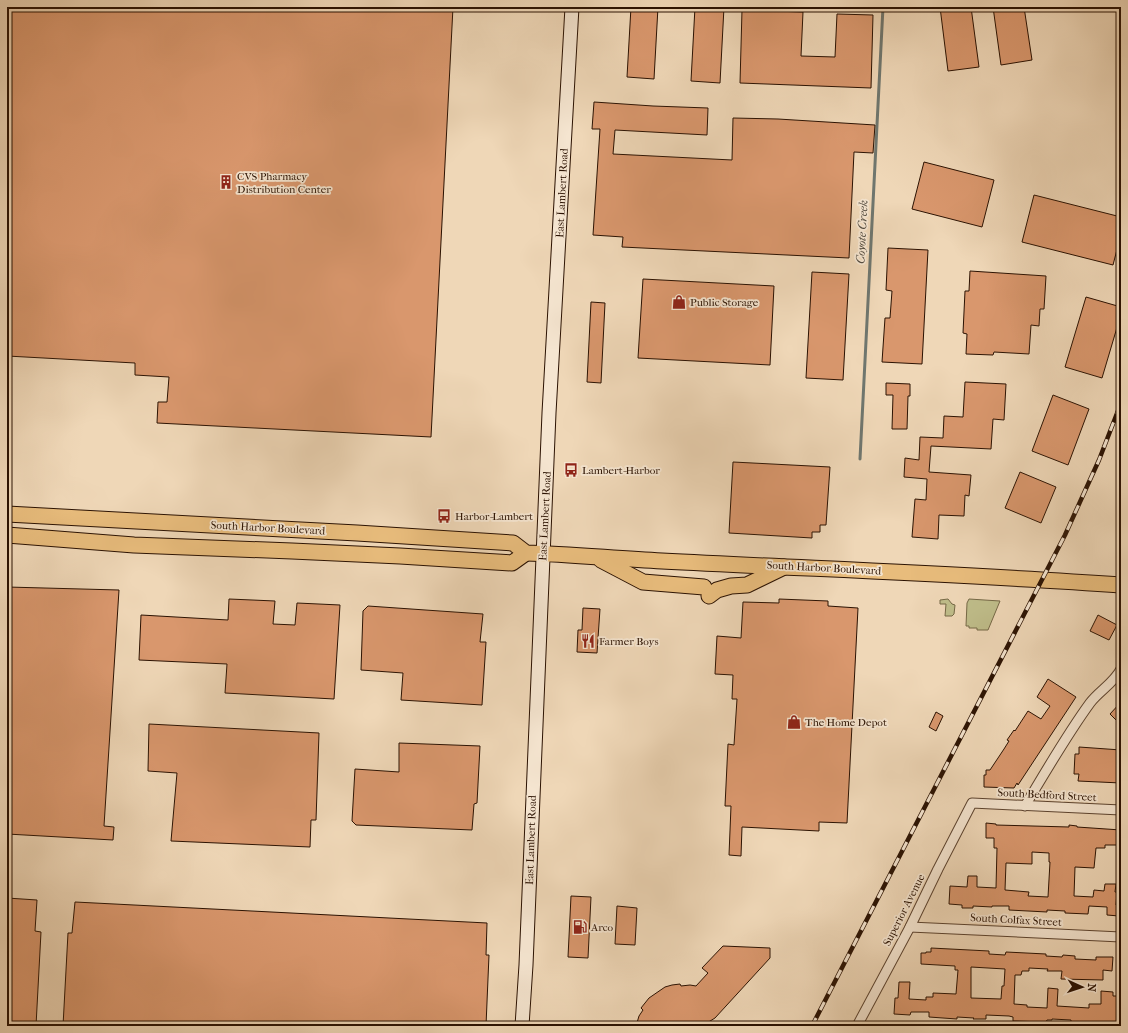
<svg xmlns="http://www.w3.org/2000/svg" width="1128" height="1033" viewBox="0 0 1128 1033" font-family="'IM FELL French Canon',serif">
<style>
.green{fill:#bfbd8a;stroke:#756846}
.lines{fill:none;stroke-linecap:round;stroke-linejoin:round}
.stream{stroke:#6f766e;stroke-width:3}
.building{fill:#d9976d;stroke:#2b1202;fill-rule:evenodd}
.minor-casing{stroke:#5c432f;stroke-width:11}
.secondary-casing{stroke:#2b1202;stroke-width:15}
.primary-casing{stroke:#2b1202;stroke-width:17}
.minor{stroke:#f5e5d0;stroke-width:9}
.secondary{stroke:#f5e5d0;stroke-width:13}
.primary{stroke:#e8bc7c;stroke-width:15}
.rail-casing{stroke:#2b1202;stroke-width:4.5}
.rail{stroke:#f5e5d0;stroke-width:3;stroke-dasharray:9;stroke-linecap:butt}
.labels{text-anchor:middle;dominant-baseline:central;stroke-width:3.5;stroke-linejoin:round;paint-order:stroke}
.poi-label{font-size:11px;fill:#2b1202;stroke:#f5e5d0;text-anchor:start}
.street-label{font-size:11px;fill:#2b1202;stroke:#f5e5d0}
.water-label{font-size:12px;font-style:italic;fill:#534c41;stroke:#f5e5d0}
</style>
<rect width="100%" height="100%" fill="#efd7b7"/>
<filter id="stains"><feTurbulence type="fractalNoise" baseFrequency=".005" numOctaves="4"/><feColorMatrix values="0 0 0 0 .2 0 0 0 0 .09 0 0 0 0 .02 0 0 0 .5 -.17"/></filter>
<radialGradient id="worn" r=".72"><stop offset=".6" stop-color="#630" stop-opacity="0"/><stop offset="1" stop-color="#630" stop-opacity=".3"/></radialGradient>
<g class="green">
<path d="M948,599L952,604L955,605L954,614L952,616H945L946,604H940V600Z"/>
<path d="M969,599L1000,601L988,630H977V628H969V626H966L967,603Z"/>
</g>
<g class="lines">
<path class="stream" d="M860,459L883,7"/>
</g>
<g class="building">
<path d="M7,7H453L431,437L157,423L158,402H167L169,377L135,375V363L7,356Z"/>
<path d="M631,7H658L654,79L627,77Z"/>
<path d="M695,7H724L720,83L691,81Z"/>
<path d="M940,7H971L979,67L948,71Z"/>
<path d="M993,7H1024L1032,60L1001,65Z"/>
<path d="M742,10L803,12L801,56L835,57L837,14L873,15L871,88L740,83Z"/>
<path d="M594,102L653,106L708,108L707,135L615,130L613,154L732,160L733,118L778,119L875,125L873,153L854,152L849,258L622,247L623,237L593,235L600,129H592Z"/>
<path d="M924,162L994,180L982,227L912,209Z"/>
<path d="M1034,195L1121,217V234L1113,265L1022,242Z"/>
<path d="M888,248L928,250L922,364L882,362L885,318H890L892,291L886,290Z"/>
<path d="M970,271L1046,276L1044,309H1040L1039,326L1031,325L1029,354L994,352L993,355L966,354L967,334L963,333L965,291H969Z"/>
<path d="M812,272L849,274L843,380L806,378Z"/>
<path d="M643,279L774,286L770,365L638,358Z"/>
<path d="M1086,297L1121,307V314L1102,378L1065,367Z"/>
<path d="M591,302L605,303L601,383L587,382Z"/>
<path d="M965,382L1006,384L1004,420L993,419L991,449L931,446L929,472L971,475L969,496L965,495L964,516L939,515L938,539L912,537L915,499L926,500L927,479L904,477L905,458L919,460L920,437L943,438L944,416L963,417Z"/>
<path d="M886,383L910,384V396H908L907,429H892L893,395H886Z"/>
<path d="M1053,395L1089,409L1068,465L1032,451Z"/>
<path d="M733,462L830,467L826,525H820V532H812V538L729,533Z"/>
<path d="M1020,472L1056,487L1041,523L1005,508Z"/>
<path d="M7,587L119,590L104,826L114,827L113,840L7,834Z"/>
<path d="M229,599L275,601L273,624L295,625L297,603L340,605L334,699L225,693L227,664L139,660L141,615L228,620Z"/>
<path d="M779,599L828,601V606L858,608L847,823L819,822V831L742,827L741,856L729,855L731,806H725L728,744L734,745L737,699H732L733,675L715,674L717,636L741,638L743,602L779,603Z"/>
<path d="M368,606L483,614L480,642H486L482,705L401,700L403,673L361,670L363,611Z"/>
<path d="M583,608L600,609L597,653L577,652L578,630H582Z"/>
<path d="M1098,615L1117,625L1109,640L1090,631Z"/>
<path d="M1048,679L1076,697L1018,785L1017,783L1014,788L984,787V775H986V770H990L1004,749L1009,741L1007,740L1014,730L1015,731L1028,711L1041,719L1050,706L1037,697Z"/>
<path d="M1121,702V725L1110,714Z"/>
<path d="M936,712L943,716L936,731L929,727Z"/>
<path d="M149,724L319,733L316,820H311L310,847L171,841L177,773L148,771Z"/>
<path d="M399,743L480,746L477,803L474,804L472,830L356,825L352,821L355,769L399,772Z"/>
<path d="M1079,747L1121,750V783L1078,781L1079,774H1074L1075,754H1079Z"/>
<path d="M986,823L996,824V825L1069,827V825L1077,826V827L1121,830V845H1105V848H1096L1094,868L1075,867L1074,896L1093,897L1094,890L1104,891L1105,884H1116L1115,892H1117L1116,905H1119V916L1107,915V907L1089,906L1088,914L1065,913V911L1047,910V912L1009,910V906H992V907L973,906V908H962V905L949,904L950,886L967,887L968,876H977V887L996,888L997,848H994V838H986ZM1032,852L1049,853V862H1050L1048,897L1028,896L1029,892L1005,890L1006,863L1032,864Z"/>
<path d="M571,896L591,897L588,958L568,957Z"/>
<path d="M7,898L37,900L35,931L41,932L36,1026H7Z"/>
<path d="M75,902L487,923L486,955H489L486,1026H63L68,933H72Z"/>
<path d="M617,906L637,908L635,945L615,944Z"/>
<path d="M723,946L770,948V958L715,1018L702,1026H636L639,1016L643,1010L641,1008L649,998L665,987L672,985L680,984L681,986L690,985L696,986L708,973L702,968Z"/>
<path d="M931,948L989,951V954L1005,955L1006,952L1046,954V956L1062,957L1063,955L1075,956V959L1096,960V957H1113L1112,971L1103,970V980L1061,979L1062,971H1047L1048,969L1029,968V971H1022L1021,975H1015L1014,1004L1027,1005V1007L1047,1008L1048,988L1058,989L1057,1006L1089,1008V1004H1101V991L1113,992V996H1121V1022H1109V1026L1071,1024V1020L1052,1019V1020H1047L1046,1022L1013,1021V1017L1009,1016L986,1015V1019H973L974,1018L957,1017V1019L929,1017V1012H911L910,1015L894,1014L895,998H898L899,982H910L909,999L926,1000V997H933V993L956,994L958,970H955V966L921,964V953H926V952H931ZM971,967L1005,969L1004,986H1002L1001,999L971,998Z"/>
</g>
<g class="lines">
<defs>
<g id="minor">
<path d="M1025,806C1046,771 1066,736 1090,703C1099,691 1114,683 1121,669"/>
<path d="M910,927L1121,937"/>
<path d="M857,1026L910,927L938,869L972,803L1121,810"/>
</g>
<path id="secondary" d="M522,1026L526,965L549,413L572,7"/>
<g id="primary">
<path d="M7,514L357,533L513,543L526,553C571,554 617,559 662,561C815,569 968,574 1121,585"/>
<path d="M7,535L134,545L292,551L400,556L512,563L526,553"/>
<path d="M601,560L643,582L704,587"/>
<path d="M709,596L717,590L731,586L747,585L784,567"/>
</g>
</defs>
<use href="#minor" class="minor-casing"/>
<use href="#secondary" class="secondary-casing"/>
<use href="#primary" class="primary-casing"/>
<use href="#minor" class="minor"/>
<use href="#secondary" class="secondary"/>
<use href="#primary" class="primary"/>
<defs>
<path id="rail" d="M812,1026L1065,535L1099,460L1121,403"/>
</defs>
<use href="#rail" class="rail-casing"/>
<use href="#rail" class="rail"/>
</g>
<defs>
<symbol id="building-bare" viewBox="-9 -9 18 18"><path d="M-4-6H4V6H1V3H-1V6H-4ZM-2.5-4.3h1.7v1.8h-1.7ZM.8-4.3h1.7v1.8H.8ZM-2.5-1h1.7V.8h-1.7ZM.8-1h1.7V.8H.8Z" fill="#8f2418" stroke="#f5e5d0" stroke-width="2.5" paint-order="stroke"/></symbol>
<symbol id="shop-bare" viewBox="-9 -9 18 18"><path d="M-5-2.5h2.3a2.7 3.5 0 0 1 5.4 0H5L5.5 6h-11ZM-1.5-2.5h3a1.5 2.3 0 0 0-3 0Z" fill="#8f2418" stroke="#f5e5d0" stroke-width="2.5" paint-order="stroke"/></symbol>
<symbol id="bus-bare" viewBox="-9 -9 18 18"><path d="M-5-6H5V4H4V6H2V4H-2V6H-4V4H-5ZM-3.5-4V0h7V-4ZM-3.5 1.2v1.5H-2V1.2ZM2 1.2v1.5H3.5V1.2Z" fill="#8f2418" stroke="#f5e5d0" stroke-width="2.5" paint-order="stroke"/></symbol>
<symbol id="restaurant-bare" viewBox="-9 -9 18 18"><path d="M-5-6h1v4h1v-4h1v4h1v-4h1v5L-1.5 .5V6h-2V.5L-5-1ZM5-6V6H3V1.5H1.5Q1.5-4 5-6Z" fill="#8f2418" stroke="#f5e5d0" stroke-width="2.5" paint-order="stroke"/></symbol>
<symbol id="fuel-bare" viewBox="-9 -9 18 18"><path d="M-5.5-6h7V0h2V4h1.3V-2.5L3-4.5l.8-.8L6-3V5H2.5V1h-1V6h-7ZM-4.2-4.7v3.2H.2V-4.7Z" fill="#8f2418" stroke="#f5e5d0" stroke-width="2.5" paint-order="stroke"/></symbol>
</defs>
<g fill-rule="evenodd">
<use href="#building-bare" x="216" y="172" width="20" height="20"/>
<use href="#shop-bare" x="669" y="292" width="20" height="20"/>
<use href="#bus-bare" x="561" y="460" width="20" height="20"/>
<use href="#bus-bare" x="434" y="506" width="20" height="20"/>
<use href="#restaurant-bare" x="578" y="631" width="20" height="20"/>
<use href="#shop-bare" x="784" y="712" width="20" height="20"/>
<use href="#fuel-bare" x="570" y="917" width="20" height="20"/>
</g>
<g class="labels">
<g class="poi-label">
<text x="237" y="176">CVS Pharmacy<tspan x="237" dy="13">Distribution Center</tspan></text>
<text x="690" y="302">Public Storage</text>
<text x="582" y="470">Lambert-Harbor</text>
<text x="455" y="516">Harbor-Lambert</text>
<text x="599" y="641">Farmer Boys</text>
<text x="805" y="722">The Home Depot</text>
<text x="591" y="927">Arco</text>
</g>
<g class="street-label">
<text transform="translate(562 193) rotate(-87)">East Lambert Road</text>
<text transform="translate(545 516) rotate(-87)">East Lambert Road</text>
<text transform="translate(268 528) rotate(3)">South Harbor Boulevard</text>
<text transform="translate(824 568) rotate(3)">South Harbor Boulevard</text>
<text transform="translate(1047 795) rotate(3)">South Bedford Street</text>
<text transform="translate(531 840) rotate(-88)">East Lambert Road</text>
<text transform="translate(904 910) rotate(-63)">Superior Avenue</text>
<text transform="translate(1016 920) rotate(3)">South Colfax Street</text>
</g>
<g class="water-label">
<text transform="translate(862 232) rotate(-87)">Coyote Creek</text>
</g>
</g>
<rect width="1128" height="1033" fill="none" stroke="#efd7b7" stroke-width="24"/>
<rect x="8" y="8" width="1112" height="1017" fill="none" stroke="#2b1202" stroke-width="2"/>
<rect x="12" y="12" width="1104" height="1009" fill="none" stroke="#2b1202"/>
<g transform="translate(1082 987) rotate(93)" stroke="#f5e5d0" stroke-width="3" paint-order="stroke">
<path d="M0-3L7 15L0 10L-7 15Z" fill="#2b1202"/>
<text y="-6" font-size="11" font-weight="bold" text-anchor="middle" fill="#2b1202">N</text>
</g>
<rect width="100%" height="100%" filter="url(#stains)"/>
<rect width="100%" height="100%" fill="url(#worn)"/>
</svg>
